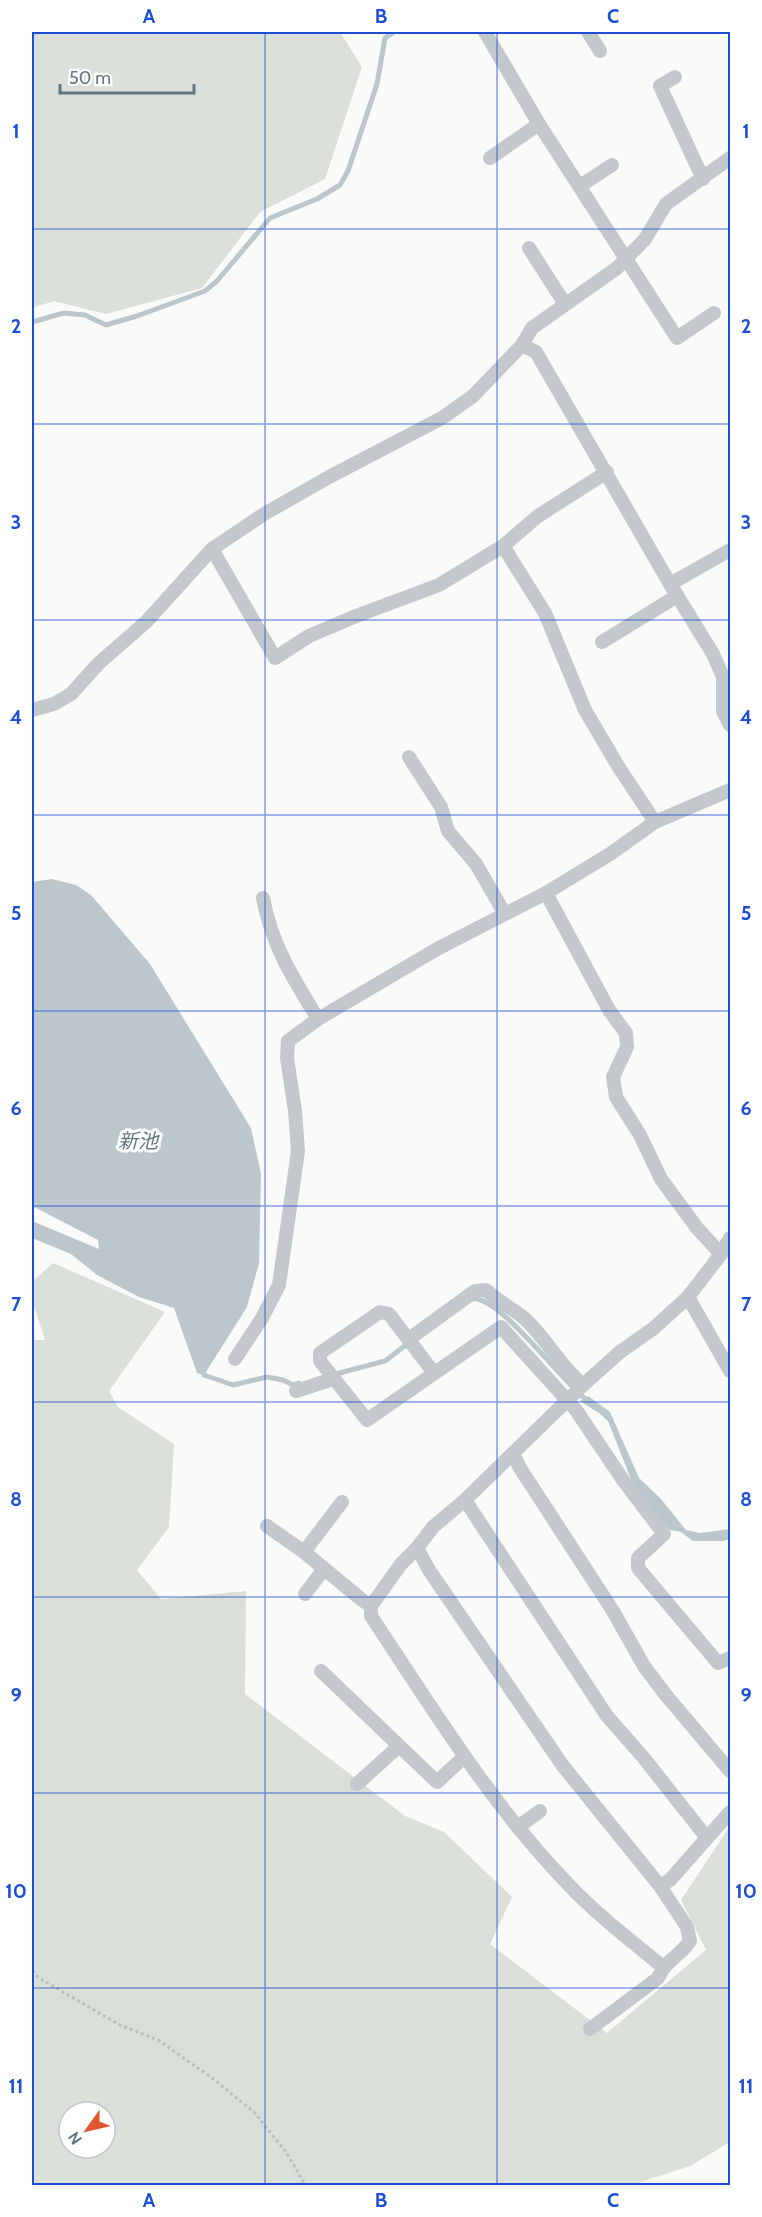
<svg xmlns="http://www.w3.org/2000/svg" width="762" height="2217" viewBox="0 0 762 2217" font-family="Cabin,'Noto Sans JP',sans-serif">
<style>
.green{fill:#dadfd7;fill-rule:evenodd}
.water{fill:#bbc7cb}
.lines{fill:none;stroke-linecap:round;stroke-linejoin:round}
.stream{stroke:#bbc7cb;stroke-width:5}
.path{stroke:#bbbfc2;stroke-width:3;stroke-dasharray:3 3;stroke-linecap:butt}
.minor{stroke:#c3c8cc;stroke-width:14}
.grid{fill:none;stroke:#1d4ed8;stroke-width:1.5;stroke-opacity:0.55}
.labels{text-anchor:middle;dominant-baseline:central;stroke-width:6;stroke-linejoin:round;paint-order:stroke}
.water-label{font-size:20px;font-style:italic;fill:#60757c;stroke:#fff}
.neatline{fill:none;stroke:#1d4ed8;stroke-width:2}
.grid-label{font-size:20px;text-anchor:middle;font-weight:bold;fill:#1d4ed8}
</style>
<rect width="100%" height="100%" fill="#fafaf8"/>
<g class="green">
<path d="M32,32H340L362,67L325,179L260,212L202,288L106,314L54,301L32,308Z"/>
<path d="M53,1263L165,1312L109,1391L118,1407L174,1444L169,1527L137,1570L161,1599L246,1591L245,1694L405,1816L444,1832L512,1897L490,1944L607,2033L706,1950L681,1900L730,1826V2142L690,2166L631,2185H32V1340H45L32,1300V1282ZM69,2112H105V2148H69Z"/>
</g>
<g class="water">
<path d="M52,879L76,885L91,895L150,964L251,1128L261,1174L259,1263L247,1307L204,1375L197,1373L174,1308L139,1297L97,1275L71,1254L32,1238V1221L99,1249L98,1240L32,1206V882Z"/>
<path d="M588,1396L610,1412L639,1478L661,1499L686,1530L700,1533L730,1529V1539L723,1541H693L681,1532L670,1530L634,1487L608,1421L599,1413L580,1401Z"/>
</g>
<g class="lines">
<g class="stream">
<path d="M32,322L64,313L85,315L106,325L137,316L205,291L217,281L270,218L317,199L340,185L348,171L377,84L385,38L394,32"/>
<path d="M472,1299C498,1294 563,1383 588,1401"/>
<path d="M204,1375L233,1385L267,1377L283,1380L293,1385L299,1383"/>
<path d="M332,1375L385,1361L410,1342"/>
</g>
<path class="path" d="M32,1971L39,1978L120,2025L158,2040L212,2078L254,2112L286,2152L306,2186"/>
<g class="minor">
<path d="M485,32L539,124L677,338L714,313"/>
<path d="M588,32L600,51"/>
<path d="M675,77L660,86L703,179"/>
<path d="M490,158L539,124"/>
<path d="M580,186L612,165"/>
<path d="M529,248L565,304"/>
<path d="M522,345L532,328L617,268L645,239L666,204L730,158"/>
<path d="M503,546L545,613L585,710L618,766L655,822"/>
<path d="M212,549L275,658L309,636L356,616L439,585L503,546L538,516L607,472"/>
<path d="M670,584L713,654L723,677V711L730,725"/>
<path d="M602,642L677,596"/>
<path d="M32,710L54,704L71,694L99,663L146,622L212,549L264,514L329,477L442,418L473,396L522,345L536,352L670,584L730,550"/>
<path d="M409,757L441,807L448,831L476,864L505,914"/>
<path d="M546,893L609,1010L626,1033L627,1047L613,1077L616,1097L640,1135L661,1179L697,1228L721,1254"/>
<path d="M263,898C272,946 293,978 318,1019"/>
<path d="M730,1238L721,1254L688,1297L730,1371"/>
<path d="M409,1339L475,1291L486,1290C497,1301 512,1308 524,1318C546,1338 560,1366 583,1385"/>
<path d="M235,1359L262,1318L279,1285L298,1151L295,1111L287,1058L288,1041L318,1019L437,949L546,893L610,854L655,822L730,790"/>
<path d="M434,1373L389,1314L380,1312L320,1353V1361L367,1420L501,1327L576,1410L623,1480L664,1534L638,1558V1568L718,1663L730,1658"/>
<path d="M296,1391L333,1379"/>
<path d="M513,1454L520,1468L613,1611L644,1666L665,1694L730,1771"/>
<path d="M465,1500L607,1716L643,1757L707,1838"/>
<path d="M267,1526L304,1552L362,1600L371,1606"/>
<path d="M417,1548L429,1570L563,1766L660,1886L687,1927L690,1941C680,1956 665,1961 658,1978L590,2029"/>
<path d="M304,1552L342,1502"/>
<path d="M305,1594L324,1569"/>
<path d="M321,1671L437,1782L464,1757"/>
<path d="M357,1784L398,1747"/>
<path d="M518,1827L540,1811"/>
<path d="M660,1886L670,1880L730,1812"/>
<path d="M663,1967C630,1940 596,1914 567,1883C490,1803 432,1708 371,1616V1606L401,1564L417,1548L433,1527L465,1500L583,1385L620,1352L654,1328L688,1297"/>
</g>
</g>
<path class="grid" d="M265,32V2186M497,32V2186M32,229H730M32,424H730M32,620H730M32,815H730M32,1011H730M32,1206H730M32,1402H730M32,1597H730M32,1793H730M32,1988H730"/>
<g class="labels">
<g class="water-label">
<text x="138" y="1141">新池</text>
</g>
</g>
<rect width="762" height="2217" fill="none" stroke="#ffffff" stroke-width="66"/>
<g transform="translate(87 2130) rotate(236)"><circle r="28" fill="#ffffff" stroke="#c1c8cd" stroke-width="1.5"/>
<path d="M0-4.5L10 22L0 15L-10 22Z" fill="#e4572e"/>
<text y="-9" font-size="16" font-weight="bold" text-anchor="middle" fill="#657683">N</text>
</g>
<path d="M60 84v9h134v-9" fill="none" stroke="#657683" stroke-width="3"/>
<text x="69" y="84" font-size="18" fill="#657683" stroke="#ffffff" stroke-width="4.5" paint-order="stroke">50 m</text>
<rect x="33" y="33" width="696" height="2151" class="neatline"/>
<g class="grid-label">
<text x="149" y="23">A</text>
<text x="381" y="23">B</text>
<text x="613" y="23">C</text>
<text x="16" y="138">1</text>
<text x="746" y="138">1</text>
<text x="16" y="333">2</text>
<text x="746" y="333">2</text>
<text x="16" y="529">3</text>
<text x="746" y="529">3</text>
<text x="16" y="724">4</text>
<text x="746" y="724">4</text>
<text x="16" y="920">5</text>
<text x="746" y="920">5</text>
<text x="16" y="1115">6</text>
<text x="746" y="1115">6</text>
<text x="16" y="1311">7</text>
<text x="746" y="1311">7</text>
<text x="16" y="1506">8</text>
<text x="746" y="1506">8</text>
<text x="16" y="1702">9</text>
<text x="746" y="1702">9</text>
<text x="16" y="1898">10</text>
<text x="746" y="1898">10</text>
<text x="16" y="2093">11</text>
<text x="746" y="2093">11</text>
<text x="149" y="2207">A</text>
<text x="381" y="2207">B</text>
<text x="613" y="2207">C</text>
</g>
</svg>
